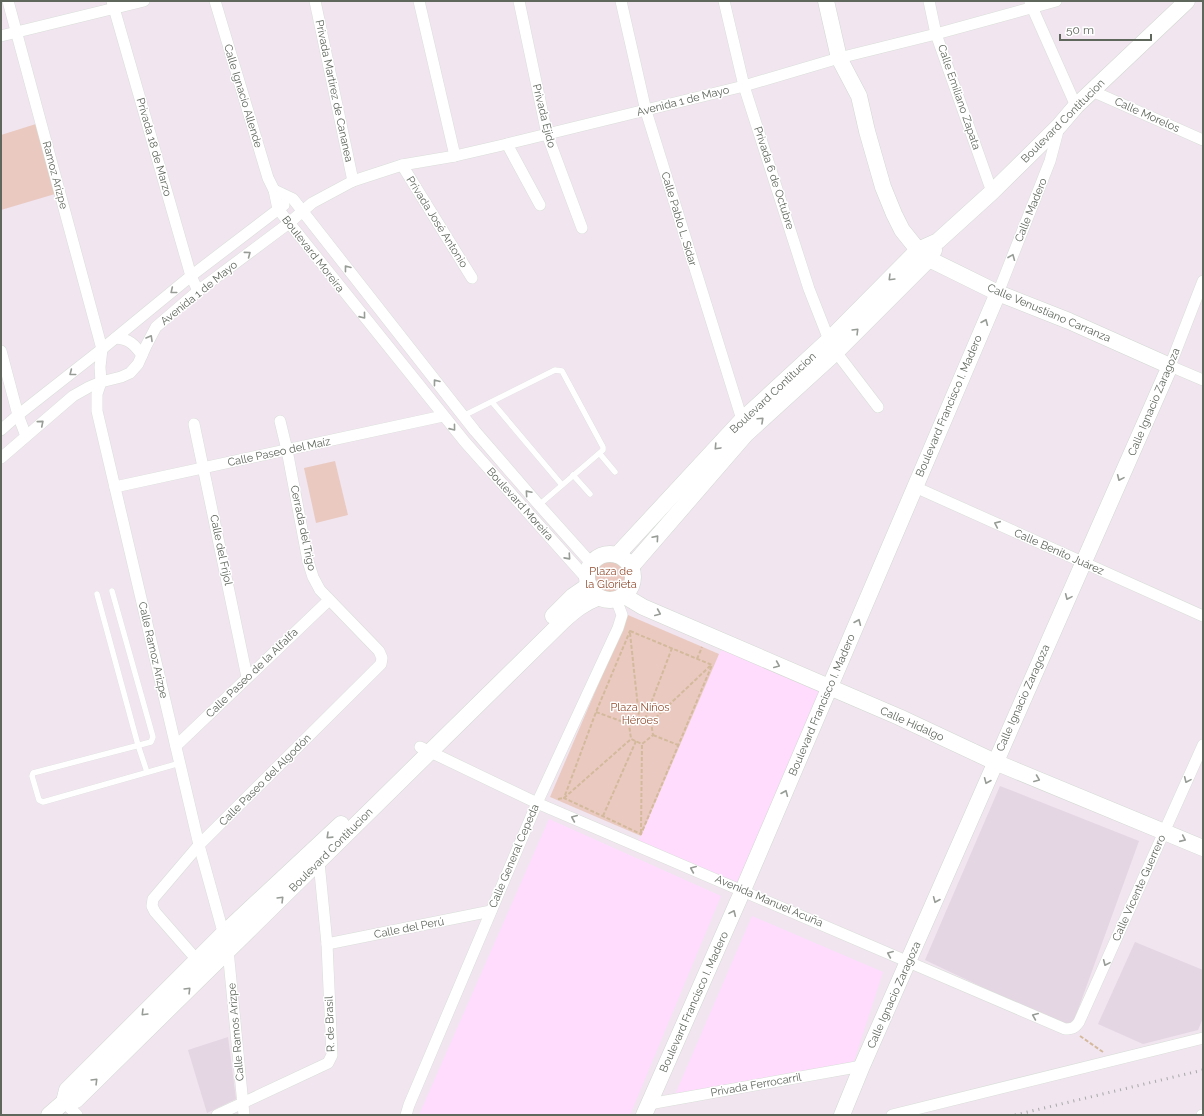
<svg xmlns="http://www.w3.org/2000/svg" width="1204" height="1116" viewBox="0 0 1204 1116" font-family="Raleway,sans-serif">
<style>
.commercial{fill:#ffdcfe}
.education{fill:#e4d6e3}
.green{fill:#eacac0}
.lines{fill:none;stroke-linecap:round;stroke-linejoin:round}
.lane-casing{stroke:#d9dfd8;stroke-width:6}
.street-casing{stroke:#d9dfd8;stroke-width:12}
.secondary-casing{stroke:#d1d9d0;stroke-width:17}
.path{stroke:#d4b99c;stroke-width:2;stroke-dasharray:4 2;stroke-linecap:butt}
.lane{stroke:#fff;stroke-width:5.5}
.street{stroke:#fff;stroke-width:11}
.secondary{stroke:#fff;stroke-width:16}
.rail{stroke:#a6a9a6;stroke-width:3;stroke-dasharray:1 5;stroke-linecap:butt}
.oneway{stroke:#979c96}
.labels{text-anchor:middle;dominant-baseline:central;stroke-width:3;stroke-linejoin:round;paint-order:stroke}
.street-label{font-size:11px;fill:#5f675d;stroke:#fff}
.park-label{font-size:11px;fill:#934d30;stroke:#fff}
</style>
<rect width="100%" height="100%" fill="#f1e5f0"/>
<g class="commercial">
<path d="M724,647L834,695L750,894L636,845L641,836L719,654Z"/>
<path d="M549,819L721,896L630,1115H419Z"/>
<path d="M752,916L883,972L853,1064L674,1097Z"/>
</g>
<g class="education">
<path d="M1000,786L1139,841L1071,1029L925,960Z"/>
<path d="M1135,942L1203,970V1018L1198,1030L1143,1044L1098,1024Z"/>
<path d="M228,1037L236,1099L207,1113L188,1050Z"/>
</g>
<g class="green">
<path d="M39,123L55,194L1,210V135Z"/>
<path d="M335,461L348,515L316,523L304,468Z"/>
<circle cx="611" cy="577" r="16"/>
<path d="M628,615L719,654L641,836L550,797Z"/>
</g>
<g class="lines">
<defs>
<g id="lane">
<path d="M492,402L562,485"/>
<path d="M463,416L555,370L562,371L603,447V450L539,505"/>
<path d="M600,454L615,472"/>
<path d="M573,475L590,494"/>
<path d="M112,591L153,737L151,742L33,773L32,776L39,800L43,802L180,763"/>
<path d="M97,594L138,745L147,772"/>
</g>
<g id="street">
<path d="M8,1L102,349L100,367L101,382L97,394V411L199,845L228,950L244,1115"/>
<path d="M112,1L191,276L198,291"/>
<path d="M215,1L268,178L274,190L278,209L465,442L587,579"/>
<path d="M315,1L353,181"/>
<path d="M419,1L455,156"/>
<path d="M519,1L547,134L582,228"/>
<path d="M621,1L646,111L744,426"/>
<path d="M724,1L744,86L809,289L829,340L836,352L878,407"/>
<path d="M929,1L936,34L992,192"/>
<path d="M1030,2L1032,7L1076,106"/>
<path d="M1,36L144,1"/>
<path d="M1092,91L1203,140"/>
<path d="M507,144L540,205"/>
<path d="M402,165L472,278"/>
<path d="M274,190L293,199L475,431L539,505L591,563"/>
<path d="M1203,281L1170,366L1203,380"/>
<path d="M998,293L1050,161L1059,127"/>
<path d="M116,338C129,339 134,344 142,355"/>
<path d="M1,351L18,415L26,436"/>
<path d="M194,424L247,677"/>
<path d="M1,430L18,415L102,349L191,276L284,205"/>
<path d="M1,458L73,396L89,387L101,382L121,377L130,373L138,364L146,346L156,327L198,291L289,223L312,203L353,181L402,165L455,156L507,144L744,86L839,58L936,34L1056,1"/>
<path d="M115,487L443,416"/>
<path d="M915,487L1203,616"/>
<path d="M176,746L329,600"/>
<path d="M420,747L537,803L1065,1029C1072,1029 1075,1028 1079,1022L1203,745"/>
<path d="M327,944L491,911"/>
<path d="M197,960L155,912L152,906L153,899L199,845L381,664L382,658L379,651L320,590L313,577L308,561L287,450L280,421"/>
<path d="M64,1102L77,1115"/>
<path d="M649,1104L862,1066"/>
<path d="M217,1115L328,1063L332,1055L327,944L319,862"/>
<path d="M406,1115L409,1105L537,803L618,628L622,615L616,599"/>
<path d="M892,1115L1203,1038"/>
<path d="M1202,1115H1203"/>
</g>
<g id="secondary">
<path d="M826,1L839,58L859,96L867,131L883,187L894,214L902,230L918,250L929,259L998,293L1069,321L1170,366L862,1066L842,1115"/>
<circle cx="610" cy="577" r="23"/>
<path d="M617,555L742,420L829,340L918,250L938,241L992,192L1059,126L1076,106L1187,1"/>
<path d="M631,567L746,434L836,352L929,259L934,250"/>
<path d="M623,595L643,607L899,717L995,762L1203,848"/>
<path d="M553,616L573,596L589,585"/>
<path d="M64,1102L67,1090L223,934L341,824"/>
<path d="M49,1115L64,1102L76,1100L563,621C575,610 584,603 599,597"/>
<path d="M644,1115L743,890L998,293"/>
</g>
</defs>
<use href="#lane" class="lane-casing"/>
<use href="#street" class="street-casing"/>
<use href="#secondary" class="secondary-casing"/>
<g class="path">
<path d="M630,631L712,665L641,834L564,798L596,712Z"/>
<path d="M630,633L639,717"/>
<path d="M697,659L702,647"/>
<path d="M596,712L629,724"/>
<path d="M639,717L651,722L653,735L642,744L631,739L629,724Z"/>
<path d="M645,719L672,648"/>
<path d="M651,722L710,666"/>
<path d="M653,735L678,745"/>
<path d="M558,799L564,798L631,739"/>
<path d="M603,816L636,741"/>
<path d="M641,833L642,744"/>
<path d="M1080,1036L1103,1052"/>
</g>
<use href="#lane" class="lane"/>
<use href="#street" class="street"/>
<use href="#secondary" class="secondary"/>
<path class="rail" d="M1015,1115L1203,1070"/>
</g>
<defs><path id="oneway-chevron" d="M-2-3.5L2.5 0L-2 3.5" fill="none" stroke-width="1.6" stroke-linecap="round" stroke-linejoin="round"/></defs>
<g class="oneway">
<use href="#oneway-chevron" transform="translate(248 254) rotate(-37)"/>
<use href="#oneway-chevron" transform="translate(1012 257) rotate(-68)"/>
<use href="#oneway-chevron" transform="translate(347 268) rotate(-128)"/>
<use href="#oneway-chevron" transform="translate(891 278) rotate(135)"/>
<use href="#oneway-chevron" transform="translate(173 291) rotate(141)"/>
<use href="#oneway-chevron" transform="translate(363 316) rotate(51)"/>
<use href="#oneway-chevron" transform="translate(985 322) rotate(-67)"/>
<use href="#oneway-chevron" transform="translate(856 331) rotate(-45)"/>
<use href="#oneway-chevron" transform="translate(150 338) rotate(-60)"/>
<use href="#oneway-chevron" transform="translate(72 373) rotate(142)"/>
<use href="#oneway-chevron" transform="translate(436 382) rotate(-128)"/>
<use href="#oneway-chevron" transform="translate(761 420) rotate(-43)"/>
<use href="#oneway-chevron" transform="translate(41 423) rotate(-40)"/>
<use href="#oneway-chevron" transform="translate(453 428) rotate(51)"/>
<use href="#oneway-chevron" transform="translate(717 447) rotate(133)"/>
<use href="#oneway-chevron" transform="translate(1120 478) rotate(114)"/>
<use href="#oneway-chevron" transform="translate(528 493) rotate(-131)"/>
<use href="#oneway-chevron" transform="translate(997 524) rotate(-156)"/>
<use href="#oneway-chevron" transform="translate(656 538) rotate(-49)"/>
<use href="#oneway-chevron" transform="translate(568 557) rotate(48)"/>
<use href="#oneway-chevron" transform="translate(1068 597) rotate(114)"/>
<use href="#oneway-chevron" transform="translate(658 613) rotate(23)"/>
<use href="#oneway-chevron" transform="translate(858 622) rotate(-67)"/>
<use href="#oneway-chevron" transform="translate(777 665) rotate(23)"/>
<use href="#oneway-chevron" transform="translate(1037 779) rotate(22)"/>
<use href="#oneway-chevron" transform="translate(1187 780) rotate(114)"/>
<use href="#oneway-chevron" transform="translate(987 781) rotate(113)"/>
<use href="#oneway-chevron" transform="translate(785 793) rotate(-67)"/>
<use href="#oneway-chevron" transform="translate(574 818) rotate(-157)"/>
<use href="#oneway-chevron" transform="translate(329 836) rotate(136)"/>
<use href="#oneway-chevron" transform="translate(1183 839) rotate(24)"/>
<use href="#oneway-chevron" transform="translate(693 869) rotate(-157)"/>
<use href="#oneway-chevron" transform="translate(281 899) rotate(-45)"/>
<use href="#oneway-chevron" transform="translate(936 900) rotate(113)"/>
<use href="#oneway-chevron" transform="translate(733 913) rotate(-66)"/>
<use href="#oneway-chevron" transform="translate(890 954) rotate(-157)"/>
<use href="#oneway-chevron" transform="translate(1106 963) rotate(114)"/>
<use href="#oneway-chevron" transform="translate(188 990) rotate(-45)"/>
<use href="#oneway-chevron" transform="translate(144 1013) rotate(135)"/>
<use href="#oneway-chevron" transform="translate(1035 1016) rotate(-157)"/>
<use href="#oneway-chevron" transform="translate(95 1081) rotate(-45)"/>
</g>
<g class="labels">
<g class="street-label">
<text transform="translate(334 91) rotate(78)">Privada Martirez de Cananea</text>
<text transform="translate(243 96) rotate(73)">Calle Ignacio Allende</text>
<text transform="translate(959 97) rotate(71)">Calle Emiliano Zapata</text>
<text transform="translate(683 101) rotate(-14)">Avenida 1 de Mayo</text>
<text transform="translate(1147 115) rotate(24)">Calle Morelos</text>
<text transform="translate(544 116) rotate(76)">Privada Ejido</text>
<text transform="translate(1063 121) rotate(-45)">Boulevard Contitucion</text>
<text transform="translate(154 147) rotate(74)">Privada 18 de Marzo</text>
<text transform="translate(55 175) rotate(75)">Ramoz Arizpe</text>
<text transform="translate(774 178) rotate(72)">Privada 6 de Octubre</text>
<text transform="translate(1031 210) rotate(-68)">Calle Madero</text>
<text transform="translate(679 219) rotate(73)">Calle Pablo L. Sidar</text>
<text transform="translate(437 222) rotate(58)">Privada José Antonio</text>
<text transform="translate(313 254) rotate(52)">Boulevard Moreira</text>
<text transform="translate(199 293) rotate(-39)">Avenida 1 de Mayo</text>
<text transform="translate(1049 313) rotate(23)">Calle Venustiano Carranza</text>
<text transform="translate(773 393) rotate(-43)">Boulevard Contitucion</text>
<text transform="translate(1154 402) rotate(-67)">Calle Ignacio Zaragoza</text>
<text transform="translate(949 406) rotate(-67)">Boulevard Francisco I. Madero</text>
<text transform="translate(279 452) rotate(-12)">Calle Paseo del Maíz</text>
<text transform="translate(520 504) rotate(48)">Boulevard Moreira</text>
<text transform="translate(303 528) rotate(78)">Cerrada del Trigo</text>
<text transform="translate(221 550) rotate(78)">Calle del Frijol</text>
<text transform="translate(1059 552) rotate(24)">Calle Benito Juárez</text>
<text transform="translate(153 650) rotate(77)">Calle Ramoz Arizpe</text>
<text transform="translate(252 673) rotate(-44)">Calle Paseo de la Alfalfa</text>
<text transform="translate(1023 698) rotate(-66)">Calle Ignacio Zaragoza</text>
<text transform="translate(822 705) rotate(-67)">Boulevard Francisco I. Madero</text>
<text transform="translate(912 724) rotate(24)">Calle Hidalgo</text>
<text transform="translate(265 780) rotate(-45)">Calle Paseo del Algodón</text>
<text transform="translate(331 850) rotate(-45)">Boulevard Contitucion</text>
<text transform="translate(514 856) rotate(-67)">Calle General Cepeda</text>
<text transform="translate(1139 888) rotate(-66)">Calle Vicente Guerrero</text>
<text transform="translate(769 901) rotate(23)">Avenida Manuel Acuña</text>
<text transform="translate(409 928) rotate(-11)">Calle del Perú</text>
<text transform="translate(894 995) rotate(-66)">Calle Ignacio Zaragoza</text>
<text transform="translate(694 1002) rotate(-66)">Boulevard Francisco I. Madero</text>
<text transform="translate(330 1024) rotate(-92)">R. de Brasil</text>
<text transform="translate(236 1032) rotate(-95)">Calle Ramos Arizpe</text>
<text transform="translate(756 1085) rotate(-10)">Privada Ferrocarril</text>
</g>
<g class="park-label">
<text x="611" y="571">Plaza de<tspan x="611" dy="13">la Glorieta</tspan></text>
<text x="640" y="707">Plaza Niños<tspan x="640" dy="13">Héroes</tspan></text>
</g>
</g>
<rect width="1204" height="1116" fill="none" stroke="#5f675d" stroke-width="4"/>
<path d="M1060 34v6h91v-6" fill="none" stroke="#5f675d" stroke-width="2"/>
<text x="1066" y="34" font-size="12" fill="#5f675d" stroke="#ffffff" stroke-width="3" paint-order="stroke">50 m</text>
</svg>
